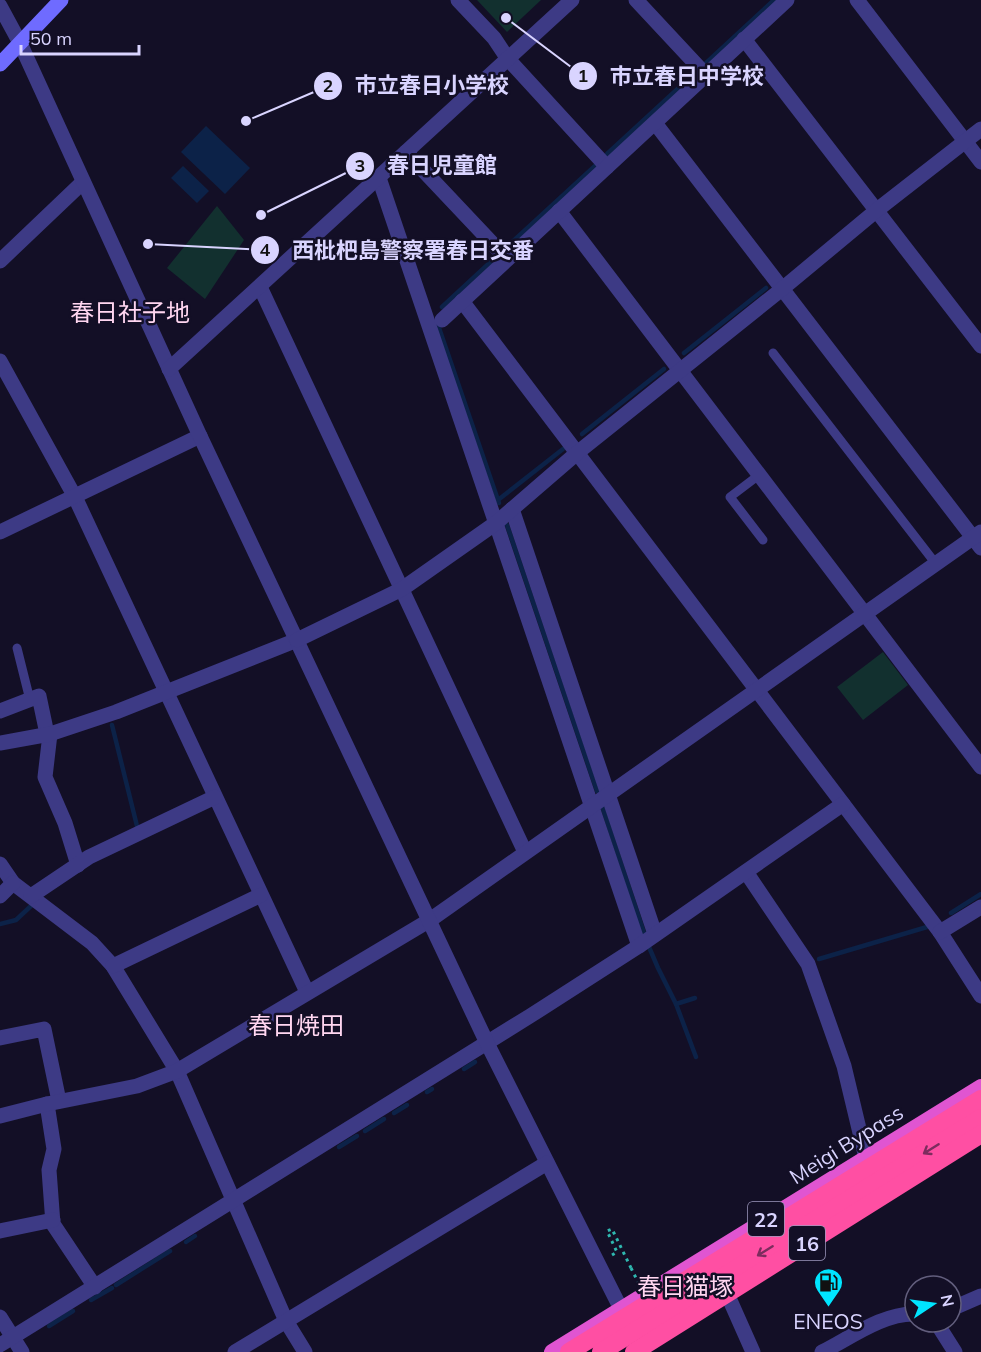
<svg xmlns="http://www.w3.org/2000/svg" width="981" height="1352" viewBox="0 0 981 1352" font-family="Mulish,'Noto Sans JP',sans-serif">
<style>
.green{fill:#12302f}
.water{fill:#0c2248}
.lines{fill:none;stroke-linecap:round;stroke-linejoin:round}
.stream{stroke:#0c2248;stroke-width:4.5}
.path{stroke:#2fb8b0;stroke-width:3;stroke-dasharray:3 4.5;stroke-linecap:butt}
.service{stroke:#3d3a85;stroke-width:9}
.minor{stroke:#3d3a85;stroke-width:15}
.tertiary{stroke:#3d3a85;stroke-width:15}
.secondary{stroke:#6f6bff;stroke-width:15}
.trunk{stroke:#e055d1;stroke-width:16}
.path-bridge{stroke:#2fb8b0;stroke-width:3;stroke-dasharray:3 4.5;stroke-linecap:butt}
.motorway-bridge{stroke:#ff4fa3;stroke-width:18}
.oneway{stroke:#7d2c5e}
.labels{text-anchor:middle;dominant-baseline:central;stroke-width:5;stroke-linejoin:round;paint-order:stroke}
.shield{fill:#130f26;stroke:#9e99be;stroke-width:1.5}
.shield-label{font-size:20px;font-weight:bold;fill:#d9d4ff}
.street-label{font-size:21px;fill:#d9d4ff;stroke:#130f26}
.poi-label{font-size:21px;fill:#d9d4ff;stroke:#130f26}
.quarter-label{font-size:24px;fill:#ffd6f0;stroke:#130f26}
.leader{fill:none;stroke:#d9d4ff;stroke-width:2}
.callout-dot{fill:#d9d4ff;stroke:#130f26;stroke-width:2}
.mark-label{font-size:18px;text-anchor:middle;font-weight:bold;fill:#111}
.callout-label{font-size:22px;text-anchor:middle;font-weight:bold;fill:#d9d4ff;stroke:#130f26;stroke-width:5;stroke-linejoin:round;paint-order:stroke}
</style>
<rect width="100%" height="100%" fill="#130f26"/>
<g class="green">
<path d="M477,0H541L507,32Z"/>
<path d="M217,206L244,240L205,299L167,268Z"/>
<path d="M883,652L908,685L863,720L837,687Z"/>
</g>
<g class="water">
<path d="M206,126L250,168L225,194L181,152Z"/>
<path d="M183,166L209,191L197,203L171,178Z"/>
</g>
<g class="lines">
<g class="stream">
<path d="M705,64L774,0"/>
<path d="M607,154L696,72"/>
<path d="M509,245L596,165"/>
<path d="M442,307L498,255"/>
<path d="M437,322L499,503"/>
<path d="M684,353L766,288"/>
<path d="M582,434L664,369"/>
<path d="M498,500L563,449"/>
<path d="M507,525L597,791"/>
<path d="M112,725L137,826"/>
<path d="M602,806L645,936"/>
<path d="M951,913L981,894"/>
<path d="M0,924L16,920L32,905"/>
<path d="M649,947L658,968L676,1004L696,1057"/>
<path d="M819,959L927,927"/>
<path d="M676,1004L695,998"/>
<path d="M464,1069L475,1062"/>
<path d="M427,1092L432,1089"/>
<path d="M394,1113L407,1105"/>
<path d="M365,1131L384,1119"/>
<path d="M339,1147L357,1136"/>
<path d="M186,1242L195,1236"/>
<path d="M116,1285L170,1251"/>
<path d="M91,1300L112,1288"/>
<path d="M49,1326L73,1311"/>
</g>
<path class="path" d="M612,1255L617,1252L607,1231L612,1229L631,1268"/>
<g class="service">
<path d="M773,353L936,564"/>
<path d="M759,475L730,497L763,540"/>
<path d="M17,648L30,700"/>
</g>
<g class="minor">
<path d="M458,0L494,38L508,59L607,167"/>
<path d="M636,0L706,75"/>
<path d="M857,0L981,162"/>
<path d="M744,39L981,346"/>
<path d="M655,123L981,548"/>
<path d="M406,152L507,259"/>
<path d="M379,178L639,946"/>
<path d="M559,211L981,767"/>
<path d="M0,261L83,182"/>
<path d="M260,287L525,852"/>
<path d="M462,301L940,932L981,996"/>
<path d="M442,320L787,0"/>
<path d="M0,361L75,497L307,992"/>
<path d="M512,509L655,934"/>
<path d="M0,532L200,436"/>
<path d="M0,711L39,696L47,734"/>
<path d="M50,734L45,777L65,823L78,865"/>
<path d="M0,743L50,734L116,712L297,640"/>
<path d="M0,864L13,883L92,943L113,966L177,1071L286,1321L305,1352"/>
<path d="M746,872L808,964L844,1066L866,1158"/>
<path d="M0,896L13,883"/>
<path d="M31,896L89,857L215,797"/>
<path d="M940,932L981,907"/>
<path d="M113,966L261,895"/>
<path d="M0,1038L44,1029L59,1101"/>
<path d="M47,1104L54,1149L49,1170L53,1224L95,1287"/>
<path d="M0,1116L47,1104L137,1086L177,1071L430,920L981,532"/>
<path d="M0,1231L53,1220"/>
<path d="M729,1298L753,1352"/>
<path d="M951,1309L981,1296"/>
<path d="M0,1317L22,1352"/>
<path d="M936,1322L955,1352"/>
<path d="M0,1345L530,1016L639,946L843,804"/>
<path d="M822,1352C850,1338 883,1313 915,1314"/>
</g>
<g class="tertiary">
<path d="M0,6L20,43L200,436L487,1043L626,1319"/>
<path d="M169,369L572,0"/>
<path d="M297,640L402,589L496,523L577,453L782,289L877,210L981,129"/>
<path d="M235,1352L547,1163"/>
</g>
<path class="secondary" d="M0,64L61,0"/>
<path class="trunk" d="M552,1352L981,1087"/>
<path class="path-bridge" d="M631,1268L641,1288"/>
<g class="motorway-bridge">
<path d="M569,1352L981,1099"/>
<path d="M601,1352L981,1118"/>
<path d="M634,1352L981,1134"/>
</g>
</g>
<defs><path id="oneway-shaft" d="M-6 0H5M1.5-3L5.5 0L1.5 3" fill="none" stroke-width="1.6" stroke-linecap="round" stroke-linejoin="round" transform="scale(1.5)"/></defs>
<g class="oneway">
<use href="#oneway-shaft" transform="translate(931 1149) rotate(148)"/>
<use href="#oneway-shaft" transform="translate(765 1251) rotate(148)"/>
</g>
<defs>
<symbol id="fuel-pin" viewBox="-11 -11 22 30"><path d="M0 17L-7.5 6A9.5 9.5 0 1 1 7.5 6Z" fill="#00e5ff" stroke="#130f26"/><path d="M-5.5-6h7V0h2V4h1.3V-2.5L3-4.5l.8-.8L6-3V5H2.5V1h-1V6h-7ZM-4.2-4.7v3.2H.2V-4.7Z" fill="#111"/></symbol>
</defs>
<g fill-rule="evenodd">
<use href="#fuel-pin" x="812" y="1266" width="33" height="45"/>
</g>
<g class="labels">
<g class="shield">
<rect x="748" y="1202" width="36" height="34" rx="4.5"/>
<rect x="789" y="1226" width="36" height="34" rx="4.5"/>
</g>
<g class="shield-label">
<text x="766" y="1219">22</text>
<text x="807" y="1243">16</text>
</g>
<g class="street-label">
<text transform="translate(846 1144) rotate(-32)">Meigi Bypass</text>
</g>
<g class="poi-label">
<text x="828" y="1321">ENEOS</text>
</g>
<g class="quarter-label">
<text x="130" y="312">春日社子地</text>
<text x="296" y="1025">春日焼田</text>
<text x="685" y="1286">春日猫塚</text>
</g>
</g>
<path class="leader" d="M506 18L583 76M246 121L328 86M261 215L360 166M148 244L265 250"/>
<g class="callout-dot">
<circle cx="506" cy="18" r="6"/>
<circle cx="246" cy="121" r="6"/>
<circle cx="261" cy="215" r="6"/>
<circle cx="148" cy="244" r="6"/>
<circle cx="583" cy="76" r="15"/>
<circle cx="328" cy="86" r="15"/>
<circle cx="360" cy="166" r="15"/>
<circle cx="265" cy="250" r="15"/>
</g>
<g class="mark-label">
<text x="583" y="82">1</text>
<text x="328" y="92">2</text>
<text x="360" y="172">3</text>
<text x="265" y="256">4</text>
</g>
<g class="callout-label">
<text x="687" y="84">市立春日中学校</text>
<text x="432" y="93">市立春日小学校</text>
<text x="442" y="173">春日児童館</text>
<text x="413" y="258">西枇杷島警察署春日交番</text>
</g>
<g transform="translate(933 1304) rotate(77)"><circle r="28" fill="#130f26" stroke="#625e7d" stroke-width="1.5"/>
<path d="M0-4.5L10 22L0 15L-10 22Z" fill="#00e5ff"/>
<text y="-9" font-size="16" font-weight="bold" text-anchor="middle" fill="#d9d4ff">N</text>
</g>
<path d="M21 45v9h118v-9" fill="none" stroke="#d9d4ff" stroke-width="3"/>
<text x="30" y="45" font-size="18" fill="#d9d4ff" stroke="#130f26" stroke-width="4.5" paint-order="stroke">50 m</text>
</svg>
